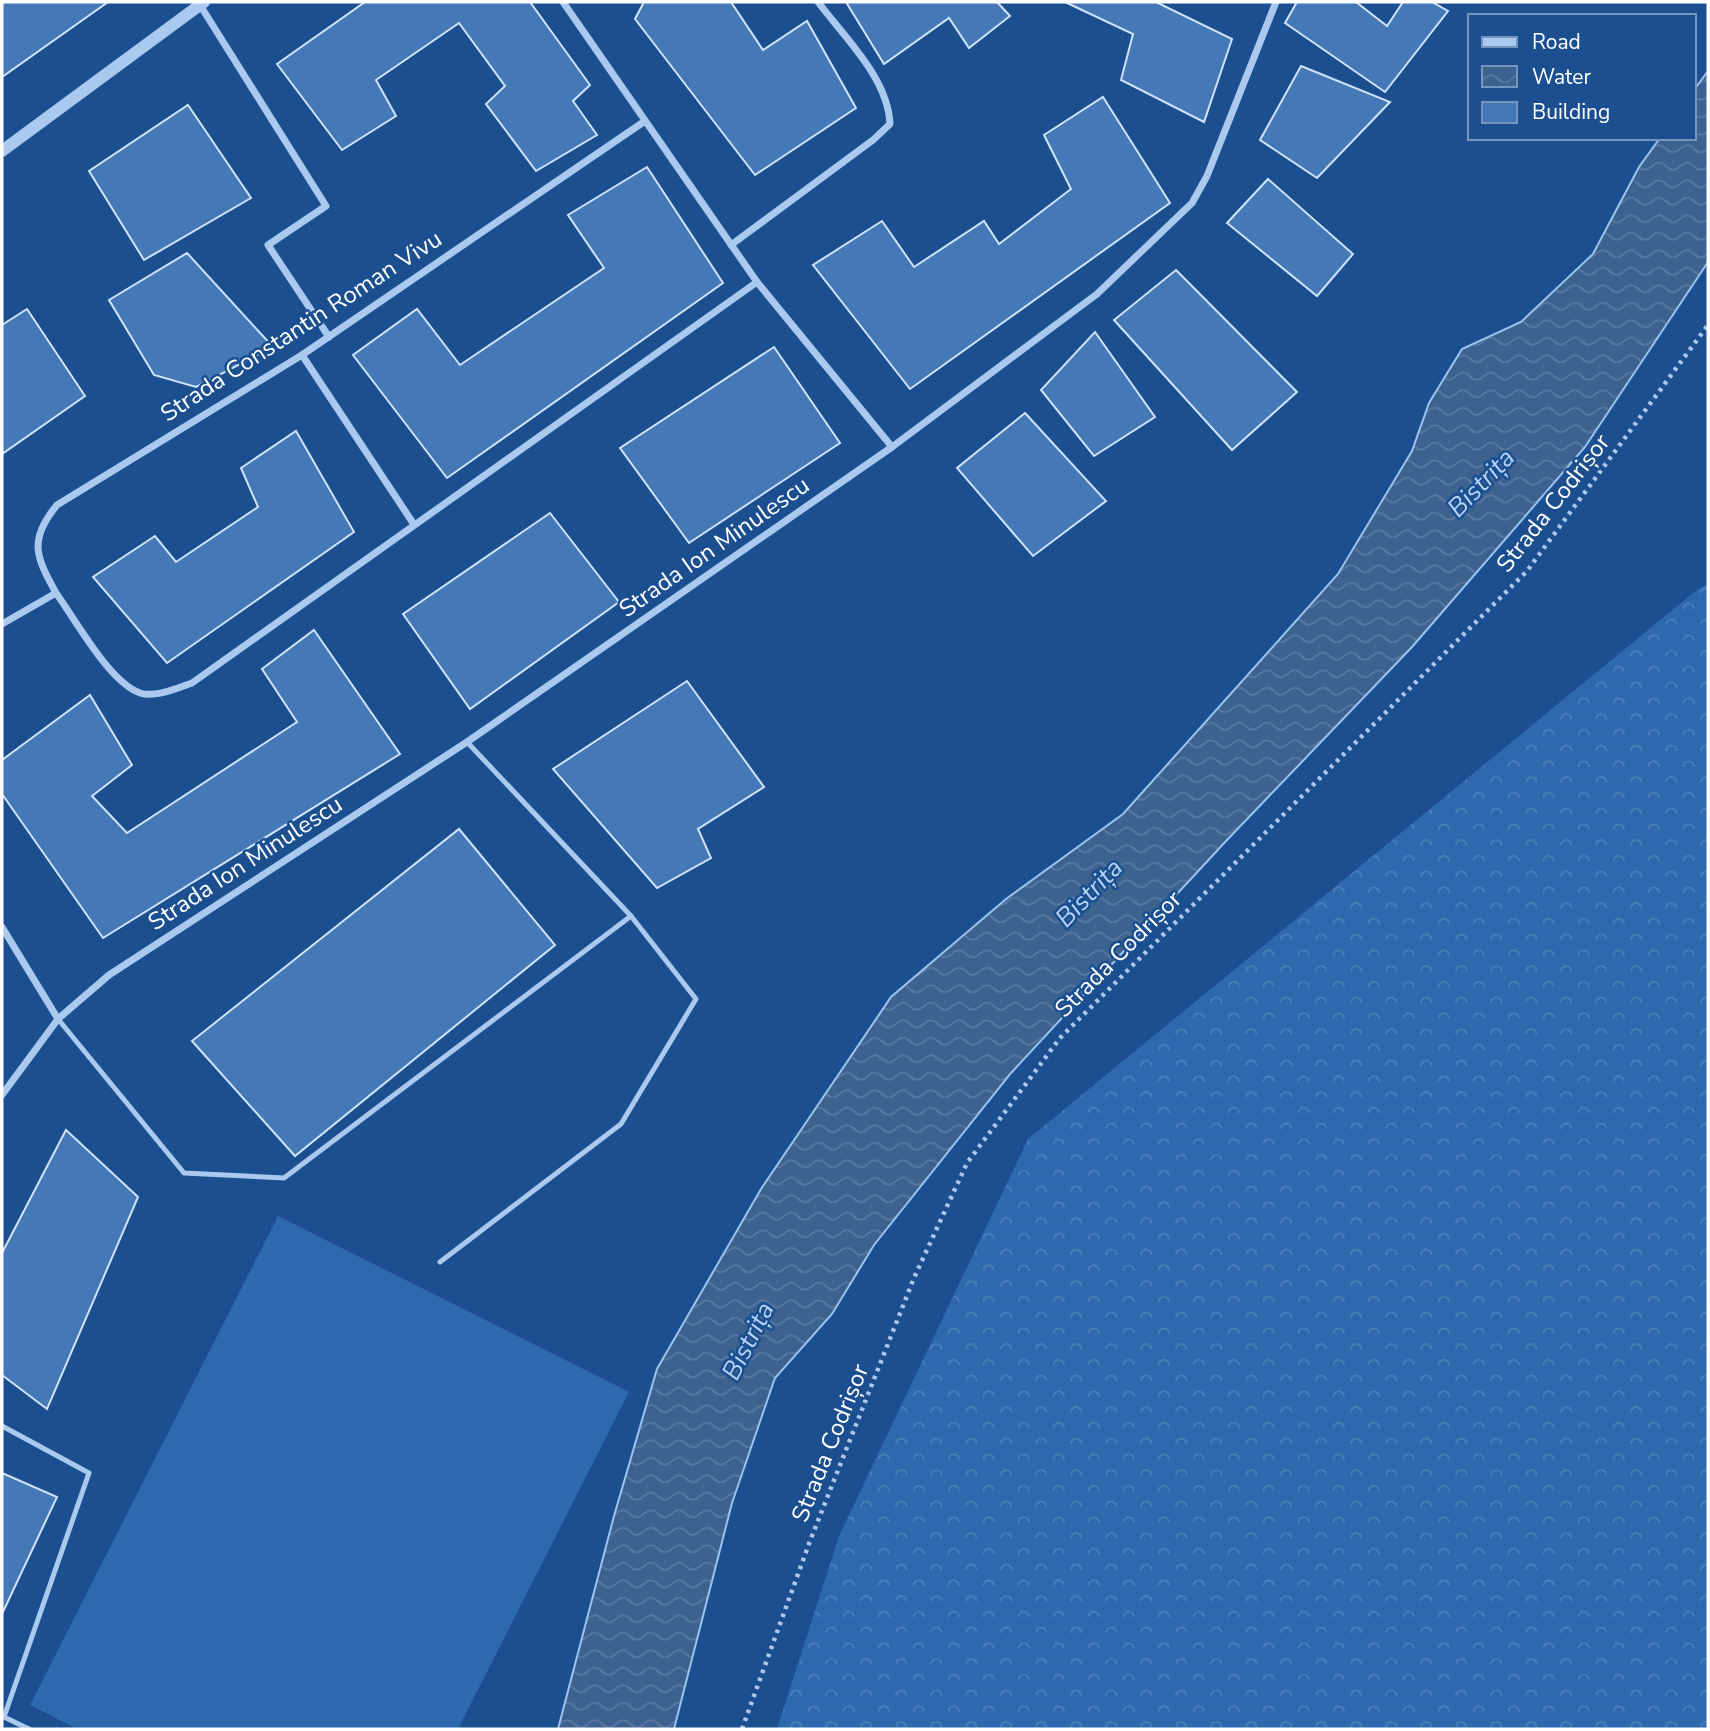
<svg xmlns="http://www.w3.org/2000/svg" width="1710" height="1731" viewBox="0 0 1710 1731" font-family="'Nunito Sans',sans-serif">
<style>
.forest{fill:url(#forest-crowns)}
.garden{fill:#2e69ad}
.water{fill:url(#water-waves);stroke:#9cc4f0;stroke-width:2}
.building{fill:#4478b7;stroke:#cfe3fa;stroke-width:2}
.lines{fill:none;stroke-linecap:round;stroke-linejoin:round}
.path{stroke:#a9c9ee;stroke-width:4.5;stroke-dasharray:3.5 5;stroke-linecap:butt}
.service{stroke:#a9c9ee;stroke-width:5}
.minor{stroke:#a9c9ee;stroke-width:7}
.tertiary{stroke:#a9c9ee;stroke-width:12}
.labels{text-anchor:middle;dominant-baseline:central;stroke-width:5;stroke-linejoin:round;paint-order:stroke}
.street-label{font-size:24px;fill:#fff;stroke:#1b4f8f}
.water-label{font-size:26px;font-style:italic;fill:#b5d3f5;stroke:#1b4f8f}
</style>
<defs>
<pattern id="forest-crowns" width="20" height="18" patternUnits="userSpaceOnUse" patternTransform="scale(1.75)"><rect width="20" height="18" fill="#2e69ad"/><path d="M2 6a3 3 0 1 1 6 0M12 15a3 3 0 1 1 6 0" fill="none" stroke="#4d80b9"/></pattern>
<pattern id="water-waves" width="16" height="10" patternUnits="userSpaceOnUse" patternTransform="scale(1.75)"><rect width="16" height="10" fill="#3c6290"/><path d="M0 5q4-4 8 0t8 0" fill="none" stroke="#597aa1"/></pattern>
</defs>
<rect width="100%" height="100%" fill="#1b4f8f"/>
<path class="forest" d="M1708,584V1729H777L839,1536L1028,1139L1698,589Z"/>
<path class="garden" d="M278,1216L629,1392L458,1729H77L30,1705Z"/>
<path class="water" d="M1708,71V262L1585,447L1412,647L1227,840L1011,1073L874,1245L832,1314L775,1378L732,1503L674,1729H558L614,1516L657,1369L761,1189L891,997L1006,899L1123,814L1338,574L1412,451L1429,403L1462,349L1521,322L1593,254L1639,167L1660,138H1694V90Z"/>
<g class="building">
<path d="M2,2H108L2,77Z"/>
<path d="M365,2H530L590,85L573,101L597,135L536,171L486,104L505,86L459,23L376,80L396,116L342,150L277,64Z"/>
<path d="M644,2H731L763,50L807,21L856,108L755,175L635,19Z"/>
<path d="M846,2H997L1010,16L969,48L949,18L884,64Z"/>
<path d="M1065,2H1156L1232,39L1204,122L1121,80L1133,34Z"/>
<path d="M1297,2H1356L1387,26L1403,2H1432L1448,11L1385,92L1285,23Z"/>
<path d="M1301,66L1390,102L1317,178L1260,140Z"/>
<path d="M1103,97L1170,203L910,389L813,265L882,221L914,267L984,221L999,244L1071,189L1044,135Z"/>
<path d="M188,105L251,198L144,260L89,171Z"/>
<path d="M647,167L723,283L447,478L353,355L417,309L460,365L604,268L568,215Z"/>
<path d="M1268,179L1353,254L1317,296L1227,223Z"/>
<path d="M187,253L273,347L196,387L154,375L109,300Z"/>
<path d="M1176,270L1297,392L1232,450L1114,320Z"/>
<path d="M27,309L85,396L2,454V325Z"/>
<path d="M1095,332L1155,417L1094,456L1041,390Z"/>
<path d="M774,347L840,443L689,543L620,448Z"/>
<path d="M1025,413L1106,501L1033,556L957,468Z"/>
<path d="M296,431L354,532L167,663L93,577L155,536L176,562L258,507L241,468Z"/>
<path d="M550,513L619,602L470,709L403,614Z"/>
<path d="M314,630L400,754L103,938L2,794V760L90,695L132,765L92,796L127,833L297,722L262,669Z"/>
<path d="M687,681L764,787L698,829L711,858L657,888L553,769Z"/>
<path d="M459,829L555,945L295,1156L192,1041Z"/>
<path d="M66,1130L138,1197L47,1409L2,1375V1253Z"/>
<path d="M2,1473L57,1497L2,1614Z"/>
</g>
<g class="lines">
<path class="path" d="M742,1729L810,1541L914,1278L967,1163L1060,1038L1527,571L1708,325"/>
<g class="service">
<path d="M58,1019L184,1173L284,1178L631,916L467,742"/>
<path d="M440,1262L621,1124L696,999L631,916"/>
<path d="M2,1426L89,1473L4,1717L29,1729"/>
</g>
<g class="minor">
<path d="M563,2L757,282L892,447"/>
<path d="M200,5L326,206L268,245L329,337"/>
<path d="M731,245L873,140L890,124C888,78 845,38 818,2"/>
<path d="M302,355L413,523"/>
<path d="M56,593C36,557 28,540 57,505L302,355L645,121"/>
<path d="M2,624L56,593C75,619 109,682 140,693C156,698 177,688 192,683L757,282"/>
<path d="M2,927L58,1019"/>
<path d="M2,1095L58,1019L109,975L467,742L892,447L1097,294L1192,203L1207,176L1276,2"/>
</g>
<path class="tertiary" d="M2,151L204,2"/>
</g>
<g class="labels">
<g class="street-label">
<text transform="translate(301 326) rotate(-33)">Strada Constantin Roman Vivu</text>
<text transform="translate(1553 503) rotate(-52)">Strada Codrișor</text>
<text transform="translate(714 547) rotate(-35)">Strada Ion Minulescu</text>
<text transform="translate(245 863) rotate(-33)">Strada Ion Minulescu</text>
<text transform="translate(1118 954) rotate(-45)">Strada Codrișor</text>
<text transform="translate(830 1443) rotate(-68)">Strada Codrișor</text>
</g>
<g class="water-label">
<text transform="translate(1481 483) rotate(-46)">Bistrița</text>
<text transform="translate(1089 893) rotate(-46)">Bistrița</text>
<text transform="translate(748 1341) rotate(-63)">Bistrița</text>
</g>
</g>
<rect width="1710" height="1731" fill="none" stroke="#ffffff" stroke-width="7"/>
<rect x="1468" y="14" width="228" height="126" fill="#1b4f8f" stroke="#7695bc" stroke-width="2"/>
<rect x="1482" y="37" width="35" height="10" fill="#a9c9ee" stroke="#7695bc" stroke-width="2"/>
<text x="1532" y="49" font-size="21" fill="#ffffff">Road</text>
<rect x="1482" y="66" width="35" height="21" fill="url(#water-waves)" stroke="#7695bc" stroke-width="2"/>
<text x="1532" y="84" font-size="21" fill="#ffffff">Water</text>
<rect x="1482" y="102" width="35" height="21" fill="#4478b7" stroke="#7695bc" stroke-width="2"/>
<text x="1532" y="119" font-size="21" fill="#ffffff">Building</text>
</svg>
